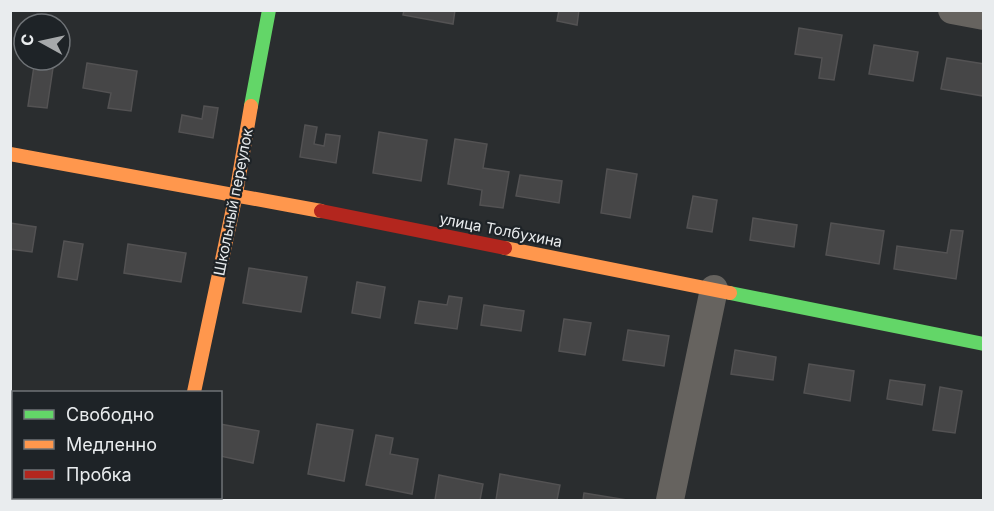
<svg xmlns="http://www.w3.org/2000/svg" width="994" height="511" viewBox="0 0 994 511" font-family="Inter,sans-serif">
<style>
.building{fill:#464647;stroke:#535253;stroke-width:1.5}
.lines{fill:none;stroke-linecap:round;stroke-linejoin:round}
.street{stroke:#66635f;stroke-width:28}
.fast{stroke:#63d668;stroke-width:14}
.slow{stroke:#ff974d;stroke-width:14}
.jam{stroke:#b3261e;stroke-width:14}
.labels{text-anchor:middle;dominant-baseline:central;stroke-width:4.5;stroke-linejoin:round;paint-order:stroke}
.street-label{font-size:15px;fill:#e9ecee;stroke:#1e2327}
</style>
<rect width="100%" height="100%" fill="#2a2d2f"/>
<g class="building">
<path d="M404,10H455L453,24L403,15Z"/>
<path d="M559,10H579L577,25L557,21Z"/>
<path d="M799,28L842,35L834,80L819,78L822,58L795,54Z"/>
<path d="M874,45L918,52L913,81L869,74Z"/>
<path d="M947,58L984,64L983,96L941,89Z"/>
<path d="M87,63L137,71L131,111L108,108L111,93L83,88Z"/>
<path d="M34,66L53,68L47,108L28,106Z"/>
<path d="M204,106L218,108L213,138L179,132L182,115L202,119Z"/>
<path d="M305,125L317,127L314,144L324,146L326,134L340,136L336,163L300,157Z"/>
<path d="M379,132L427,140L421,181L373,173Z"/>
<path d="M455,139L487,144L483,168L509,172L503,208L480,205L482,190L448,184Z"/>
<path d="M607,169L637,174L630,218L601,213Z"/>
<path d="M520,175L562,181L559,203L516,196Z"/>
<path d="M693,196L717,200L712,232L687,228Z"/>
<path d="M753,218L797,225L794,247L750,240Z"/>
<path d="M10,223L36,227L32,252L10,249Z"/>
<path d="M831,223L884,231L879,264L826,255Z"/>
<path d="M951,230L963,231L956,279L894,269L897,246L947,253Z"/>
<path d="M64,241L83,244L77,280L58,277Z"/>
<path d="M128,244L186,253L181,282L124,273Z"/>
<path d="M249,268L307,277L301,312L243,303Z"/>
<path d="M357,282L385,287L380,318L352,313Z"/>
<path d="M449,296L462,298L457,329L415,323L419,301L447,305Z"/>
<path d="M484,305L524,311L521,331L481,325Z"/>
<path d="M564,319L591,323L585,355L559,351Z"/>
<path d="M628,330L669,336L664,366L623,360Z"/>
<path d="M735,350L776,357L773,380L731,374Z"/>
<path d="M809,364L854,371L850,401L804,393Z"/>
<path d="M890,380L925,385L922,405L887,399Z"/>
<path d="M940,387L962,391L955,433L933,430Z"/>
<path d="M220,424L259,431L253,463L220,456Z"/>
<path d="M317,424L353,430L344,481L308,474Z"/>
<path d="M376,435L393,438L390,454L418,459L412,494L366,485Z"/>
<path d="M500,474L560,485L557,500H496Z"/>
<path d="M439,475L483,484L480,500H435Z"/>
<path d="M584,493L627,500H583Z"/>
</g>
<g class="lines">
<g class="street">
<path d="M952,10L984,16"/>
<path d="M10,473H14"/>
<path d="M144,498L160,500"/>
<path d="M670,500L714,289"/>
</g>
<g class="fast">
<path d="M251,106L269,10"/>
<path d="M730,293L984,344"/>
</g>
<g class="slow">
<path d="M10,154L321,211"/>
<path d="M505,248L730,293"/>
<path d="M194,392L236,194L251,106"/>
</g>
<path class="jam" d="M321,211L505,248"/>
</g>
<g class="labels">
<g class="street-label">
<text transform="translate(233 202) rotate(-79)">Школьный переулок</text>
<text transform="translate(501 230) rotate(11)">улица Толбухина</text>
</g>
</g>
<rect width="994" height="511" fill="none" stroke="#e9ecee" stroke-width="24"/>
<rect x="12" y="391" width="210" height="108" fill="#1e2327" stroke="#6f7377" stroke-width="1.5"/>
<rect x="24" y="410" width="30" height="9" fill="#63d668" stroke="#6f7377" stroke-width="1.5"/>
<text x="66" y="421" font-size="18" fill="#e9ecee">Свободно</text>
<rect x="24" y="440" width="30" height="9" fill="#ff974d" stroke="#6f7377" stroke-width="1.5"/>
<text x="66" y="451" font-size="18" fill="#e9ecee">Медленно</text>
<rect x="24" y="470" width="30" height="9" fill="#b3261e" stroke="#6f7377" stroke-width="1.5"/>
<text x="66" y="481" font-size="18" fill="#e9ecee">Пробка</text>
<g transform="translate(42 42) rotate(278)"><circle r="28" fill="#1e2327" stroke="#6f7377" stroke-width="1.5"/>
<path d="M0-4.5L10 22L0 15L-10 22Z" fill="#a6a9ab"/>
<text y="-9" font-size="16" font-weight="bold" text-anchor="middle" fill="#e9ecee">С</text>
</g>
</svg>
